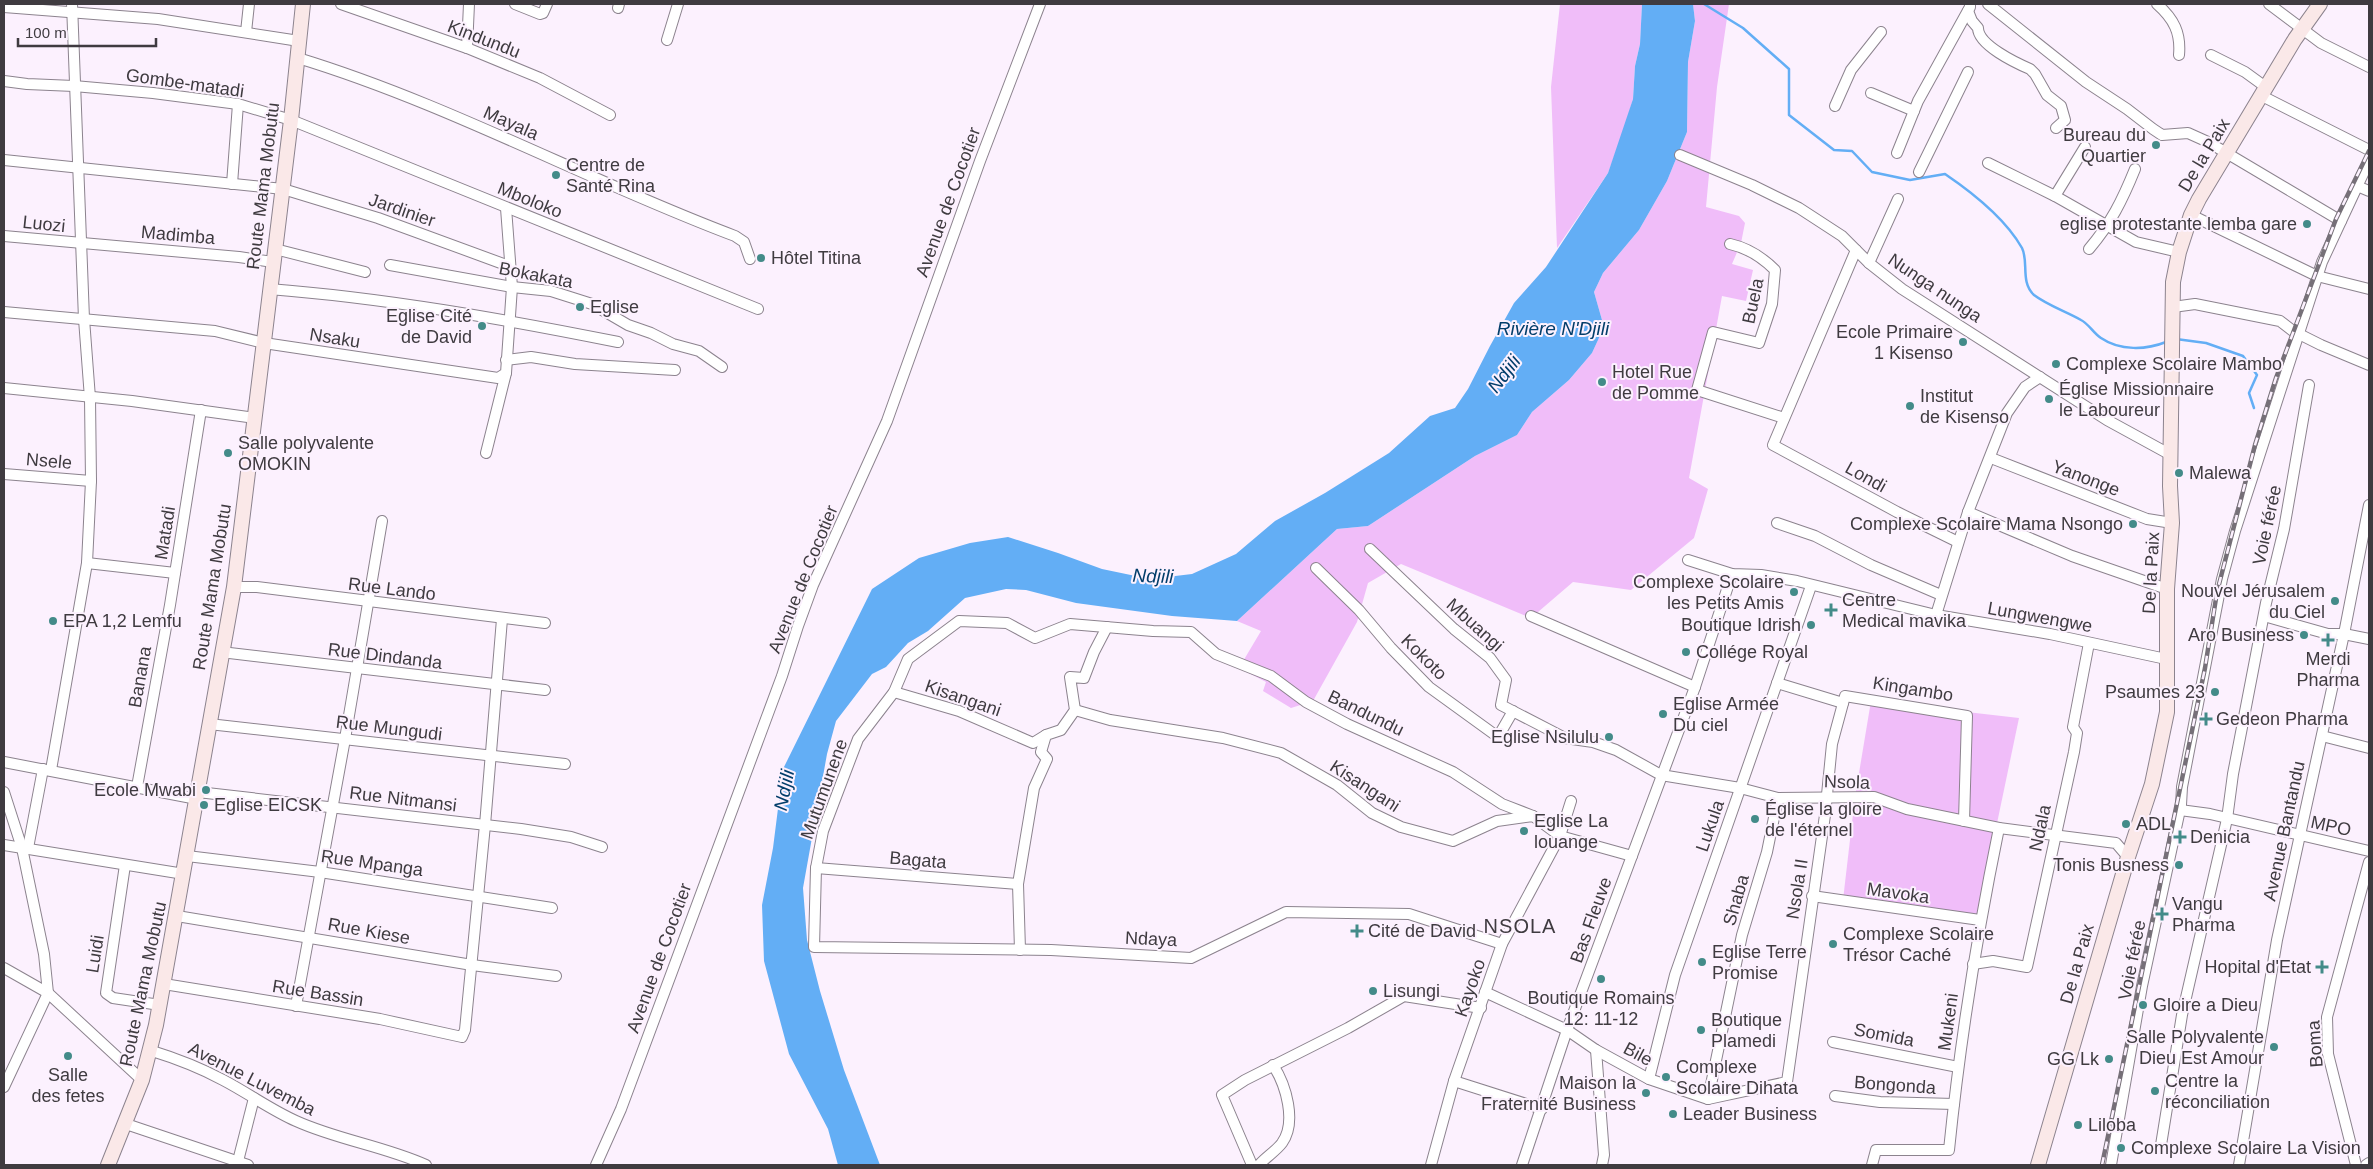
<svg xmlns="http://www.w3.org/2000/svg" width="2373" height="1169" viewBox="0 0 2373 1169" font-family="Arial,sans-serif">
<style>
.green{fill:#f0bdf9}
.water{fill:#63aef5}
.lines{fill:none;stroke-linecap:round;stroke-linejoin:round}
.stream{stroke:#63aef5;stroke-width:2.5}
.street-casing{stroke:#8c838e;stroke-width:12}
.secondary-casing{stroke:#8c838e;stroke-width:16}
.street{stroke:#fff;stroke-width:10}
.secondary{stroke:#fae8e8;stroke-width:14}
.rail-casing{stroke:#767078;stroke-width:4.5}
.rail{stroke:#fcf1fe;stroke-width:2.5;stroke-dasharray:8;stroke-linecap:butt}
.poi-dot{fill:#438b89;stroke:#fcf1fe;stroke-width:2}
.labels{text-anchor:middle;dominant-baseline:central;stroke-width:4;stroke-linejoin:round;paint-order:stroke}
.street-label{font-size:18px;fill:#3f3b40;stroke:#fcf1fe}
.poi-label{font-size:18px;fill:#3f3b40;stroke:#fcf1fe;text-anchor:start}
.water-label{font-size:19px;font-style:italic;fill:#033e6b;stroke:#fcf1fe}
.quarter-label{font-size:20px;letter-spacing:1px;fill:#3f3b40;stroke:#fcf1fe}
</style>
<rect width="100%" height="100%" fill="#fcf1fe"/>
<g class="green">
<path d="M1560,4H1642L1640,44L1635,66L1633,99L1624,129L1608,173L1557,248L1551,87Z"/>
<path d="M1693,4H1729L1717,87L1706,207L1739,216L1745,223L1741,243L1732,264L1753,270L1746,301L1722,296L1689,478L1708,489L1694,538L1631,590L1573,582L1531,618L1401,564L1368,583L1357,622L1313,701L1291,708L1263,691L1266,682L1239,668L1261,631L1237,621L1337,529L1368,526L1475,456L1517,435L1532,412L1569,380L1592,353L1604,327L1594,292L1603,273L1639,230L1667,181L1687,132L1688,62L1695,21Z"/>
<path d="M1871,701L2019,718L1977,919L1843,900L1855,797Z"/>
</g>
<path class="water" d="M1642,4H1693L1695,21L1688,62L1687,132L1667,181L1639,230L1603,273L1594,292L1604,327L1592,353L1569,380L1532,412L1517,435L1475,456L1368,526L1337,529L1237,621L1172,616L1076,603L1026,590L1006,589L965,598L928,631L908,643L886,667L872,674L836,721L827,754L803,888L807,940L820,991L844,1070L880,1165H838L828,1129L789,1054L764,961L762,905L773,848L783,769L872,589L919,558L970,543L1008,537L1058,553L1102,569L1150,579L1192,574L1236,554L1275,521L1325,493L1389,453L1430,416L1455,408L1468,389L1490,346L1514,303L1546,267L1608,173L1633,99L1635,66L1640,44Z"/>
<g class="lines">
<g class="stream">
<path d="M1704,4L1743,28L1789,69V115L1834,150L1852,151L1872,172L1910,180L1945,174C1973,193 2005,218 2022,248C2029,262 2020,282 2034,295C2047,305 2067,312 2081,320C2089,324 2093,333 2101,338C2120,351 2146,350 2166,342"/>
<path d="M2176,339L2206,343L2243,356L2257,375L2249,393L2254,408"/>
</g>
<defs>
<g id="street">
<path d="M341,4L467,48L540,78L610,115"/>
<path d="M515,4L540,14L543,13L547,4"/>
<path d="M1988,4L2086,82L2127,109L2153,129L2162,135L2188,133L2208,142L2341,221"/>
<path d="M2157,4C2174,19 2181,33 2179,55"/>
<path d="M2269,4L2321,43L2369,67"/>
<path d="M4,7L158,19L299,41"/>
<path d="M618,8L619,4"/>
<path d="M1968,11L1972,21L1978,28C1978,45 2016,63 2030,69L2035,74L2047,95L2061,106L2065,120L2056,128"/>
<path d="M246,32L249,4"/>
<path d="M667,40L678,4"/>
<path d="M467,48L469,4"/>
<path d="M2211,55L2245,72L2267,88"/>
<path d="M298,58C449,104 588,181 735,236L744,242L750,259"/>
<path d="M4,81L27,84L74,86L153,93L238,104L291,120L758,309"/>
<path d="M1871,93L1914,111"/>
<path d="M2262,96L2369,150"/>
<path d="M1835,106L1851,70L1881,32"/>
<path d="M1897,153L1918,101L1970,7V4"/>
<path d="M1680,155L1752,185L1799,208L1842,236L1869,263L1902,289L2107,420L2171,455"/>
<path d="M4,160L283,189L378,218L509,266"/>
<path d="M1988,163L2055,196L2136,242L2179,252"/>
<path d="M1919,172L1968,72"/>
<path d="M232,184L238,104"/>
<path d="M2357,186L2369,191"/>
<path d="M2055,196L2085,147"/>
<path d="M2191,215L2317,276L2369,289"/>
<path d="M4,236L239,257L273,262"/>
<path d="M1730,244C1748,248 1762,257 1775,270L1772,304L1759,343L1713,332L1697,390L1784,418"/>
<path d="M275,249L365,272"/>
<path d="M2089,249C2111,223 2122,201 2135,169"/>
<path d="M1856,250L1773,445L1897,512L1958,542"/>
<path d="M1869,263L1898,199"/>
<path d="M390,265L512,287L551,291L592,304L628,325L651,333L673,344L699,351L722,367"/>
<path d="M269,289C386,298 503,319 618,342"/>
<path d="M2173,307L2195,304L2280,321L2293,331L2321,345L2369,365"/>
<path d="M4,312L215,331L264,343L498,378L506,373L512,287L506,208"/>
<path d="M506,360L531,357L575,364L675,370"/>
<path d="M4,388L132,401L255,418"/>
<path d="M486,453L506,373"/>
<path d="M1991,458L2147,519L2172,523"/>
<path d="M4,474L91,481"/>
<path d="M1968,512L2072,556L2167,589"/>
<path d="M1777,523L1815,536L1871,565L1941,595"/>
<path d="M1370,549L1454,629L1490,658L1506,680L1501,705L1565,738L1593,742L1616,750L1661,775L1740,788L1778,798L1874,797L1907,809L1999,828L2116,843L2128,857"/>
<path d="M1688,560L1732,574L1761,575L1797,581L1936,615L2050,634L2166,659"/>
<path d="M87,563L175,573"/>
<path d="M1316,568L1359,610L1391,648L1429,687L1498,737L1513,711"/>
<path d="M234,587H257L545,623"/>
<path d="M1936,615L1968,512L2007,413L2025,387L2040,377"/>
<path d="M1531,616L1695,687"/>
<path d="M2264,616L2328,634H2344L2369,639"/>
<path d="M221,652L545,690"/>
<path d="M1777,683L1843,703"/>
<path d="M894,692L959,711L1033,743L1046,735"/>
<path d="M1075,710L1110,720L1223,738L1281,753L1337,785L1372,813L1401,827L1453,841L1497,821L1533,816L1560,836L1632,856"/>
<path d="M209,724L565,764"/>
<path d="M2322,736L2369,748"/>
<path d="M4,762L197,799"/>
<path d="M51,770L87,563L91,481L90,398L84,319L72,4"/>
<path d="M137,787L170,605L201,410"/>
<path d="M4,792L22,848L44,954L48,993L4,1087"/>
<path d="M198,792L521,829L571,837L602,847"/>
<path d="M2180,810L2210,814L2369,851"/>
<path d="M4,845L184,874"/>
<path d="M28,848L43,769"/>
<path d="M187,856L320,872L552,908"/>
<path d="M125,865L106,993L113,998L160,1005"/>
<path d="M816,868L1018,884"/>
<path d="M1812,896L1980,920"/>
<path d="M177,916L472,965L556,976"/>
<path d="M1502,944L1409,914L1286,912L1191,958L1051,950L814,947L816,868L823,831L858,739L894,692L908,659L959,621L1007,623L1035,638L1070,624L1153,631L1191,632L1216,654L1271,676L1306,702L1347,724L1453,772L1502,804L1533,816"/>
<path d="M1020,950L1018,884L1034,788L1047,759L1041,752L1046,735L1061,730L1075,710L1070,677L1084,678L1094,652L1107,627"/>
<path d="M1973,964L1993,961L2027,967L2074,752L2077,733L2073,727L2089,643"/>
<path d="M4,968L48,993L142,1080"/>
<path d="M164,984L380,1019L462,1037L465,1030L485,825L502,619"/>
<path d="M1485,992L1567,1030L1596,1050L1649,1079L1708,1099L1787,1082L1825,815L1832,744L1845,696L1967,716L1964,821"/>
<path d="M296,1006L345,739L382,521"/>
<path d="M1833,1042L1958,1067"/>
<path d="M149,1050C175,1058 199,1067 223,1080C248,1093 271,1110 296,1121C338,1140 384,1146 426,1165"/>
<path d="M1596,1050L1604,1155L1602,1165"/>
<path d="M1649,1079L1675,975L1811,586"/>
<path d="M1454,1081L1542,1109"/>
<path d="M1835,1096L1880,1102L1954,1104"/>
<path d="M1708,1099L1742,935L1767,852L1778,798"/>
<path d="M126,1124L248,1165"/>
<path d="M2161,1145L2182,1015L2227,819L2233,774L2266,603L2284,529L2309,385"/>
<path d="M237,1165L254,1098"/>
<path d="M596,1165L621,1109L782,676L798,626L813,585L887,421L980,161L1040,4"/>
<path d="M1252,1165L1222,1095L1245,1080L1348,1028L1404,996L1481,1008"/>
<path d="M1259,1165C1266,1157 1276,1151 1282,1143C1297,1122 1286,1085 1273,1065"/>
<path d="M1431,1165L1454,1081L1502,944L1560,836L1571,801"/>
<path d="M1522,1165L1567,1030L1695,687L1732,574"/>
<path d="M1872,1165L1876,1150H1949C1960,1041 1977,935 1999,828"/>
<path d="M2111,1165L2142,986L2181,805L2182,787L2222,579L2235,531L2322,262L2369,161"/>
<path d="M2239,1165L2277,940L2344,634L2369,505"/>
<path d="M2356,1165L2328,1054L2327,1017L2369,862"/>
<path d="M2366,1165L2369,1163"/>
</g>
<g id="secondary">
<path d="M108,1165L142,1080L156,1025L234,587L291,120L303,4"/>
<path d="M2038,1165L2128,857L2152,784L2167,712V589L2172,523L2170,486L2173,282L2179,252L2191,215L2199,199L2295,39L2320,4"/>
</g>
</defs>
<use href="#street" class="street-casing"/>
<use href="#secondary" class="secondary-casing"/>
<use href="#street" class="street"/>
<use href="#secondary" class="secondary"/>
<defs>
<path id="rail" d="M2102,1165L2205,668L2217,592L2255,445L2276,378L2336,219L2369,151"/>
</defs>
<use href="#rail" class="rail-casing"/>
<use href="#rail" class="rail"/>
</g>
<g class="poi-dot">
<circle cx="2156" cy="145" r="5"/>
<circle cx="556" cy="175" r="5"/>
<circle cx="2307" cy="224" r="5"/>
<circle cx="761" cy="258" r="5"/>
<circle cx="580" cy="307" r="5"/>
<circle cx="482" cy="326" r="5"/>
<circle cx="1963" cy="342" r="5"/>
<circle cx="2056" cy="364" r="5"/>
<circle cx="1602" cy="382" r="5"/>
<circle cx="2049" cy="399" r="5"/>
<circle cx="1910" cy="406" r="5"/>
<circle cx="228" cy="453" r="5"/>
<circle cx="2179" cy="473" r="5"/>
<circle cx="2133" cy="524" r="5"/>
<circle cx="1794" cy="592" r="5"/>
<circle cx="2335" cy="601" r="5"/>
<path d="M1828.5 602.5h5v5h5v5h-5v5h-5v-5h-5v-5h5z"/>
<circle cx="53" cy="621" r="5"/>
<circle cx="1811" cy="625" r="5"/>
<circle cx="2304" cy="635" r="5"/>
<path d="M2325.5 632.5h5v5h5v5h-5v5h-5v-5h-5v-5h5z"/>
<circle cx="1686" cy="652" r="5"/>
<circle cx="2215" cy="692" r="5"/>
<circle cx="1663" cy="714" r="5"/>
<path d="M2203.5 711.5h5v5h5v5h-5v5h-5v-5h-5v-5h5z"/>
<circle cx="1609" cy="737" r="5"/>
<circle cx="206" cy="790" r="5"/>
<circle cx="204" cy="805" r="5"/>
<circle cx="1755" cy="819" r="5"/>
<circle cx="2126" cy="824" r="5"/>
<circle cx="1524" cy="831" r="5"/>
<path d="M2177.5 829.5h5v5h5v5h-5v5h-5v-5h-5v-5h5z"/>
<circle cx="2179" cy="865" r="5"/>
<path d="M2159.5 906.5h5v5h5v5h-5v5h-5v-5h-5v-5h5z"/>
<path d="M1354.5 923.5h5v5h5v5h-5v5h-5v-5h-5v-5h5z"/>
<circle cx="1833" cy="944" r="5"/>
<circle cx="1702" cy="962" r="5"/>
<path d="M2319.5 959.5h5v5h5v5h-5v5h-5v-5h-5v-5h5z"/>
<circle cx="1601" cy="979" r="5"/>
<circle cx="1373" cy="991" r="5"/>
<circle cx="2143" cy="1005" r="5"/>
<circle cx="1701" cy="1030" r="5"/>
<circle cx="2274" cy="1047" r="5"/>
<circle cx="68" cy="1056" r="5"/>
<circle cx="2109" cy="1059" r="5"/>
<circle cx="1666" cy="1077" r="5"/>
<circle cx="2155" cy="1091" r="5"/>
<circle cx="1646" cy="1093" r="5"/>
<circle cx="1673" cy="1114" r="5"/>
<circle cx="2078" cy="1125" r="5"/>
<circle cx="2121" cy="1148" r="5"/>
</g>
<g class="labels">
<g class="street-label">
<text transform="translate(484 39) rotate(21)">Kindundu</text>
<text transform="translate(185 83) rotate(8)">Gombe-matadi</text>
<text transform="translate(511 123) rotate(24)">Mayala</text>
<text transform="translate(2204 155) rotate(-59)">De la Paix</text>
<text transform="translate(263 186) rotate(-83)">Route Mama Mobutu</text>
<text transform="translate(530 200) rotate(22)">Mboloko</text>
<text transform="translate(948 202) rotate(-70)">Avenue de Cocotier</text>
<text transform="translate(402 210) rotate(19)">Jardinier</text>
<text transform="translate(44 224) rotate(6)">Luozi</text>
<text transform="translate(178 235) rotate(5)">Madimba</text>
<text transform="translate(536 275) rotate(11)">Bokakata</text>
<text transform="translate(1935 288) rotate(34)">Nunga nunga</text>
<text transform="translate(1753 301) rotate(-78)">Buela</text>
<text transform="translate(335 338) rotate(9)">Nsaku</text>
<text transform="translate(49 461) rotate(5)">Nsele</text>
<text transform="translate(1866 477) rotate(29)">Londi</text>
<text transform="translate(2086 478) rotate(21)">Yanonge</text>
<text transform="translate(2267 525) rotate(-78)">Voie férée</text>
<text transform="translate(165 533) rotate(-81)">Matadi</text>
<text transform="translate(2151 573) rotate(-87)">De la Paix</text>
<text transform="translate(803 579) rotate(-68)">Avenue de Cocotier</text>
<text transform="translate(212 587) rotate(-81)">Route Mama Mobutu</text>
<text transform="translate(392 589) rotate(7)">Rue Lando</text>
<text transform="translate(2040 617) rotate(10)">Lungwengwe</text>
<text transform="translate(1475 625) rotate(42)">Mbuangi</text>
<text transform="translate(385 656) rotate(7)">Rue Dindanda</text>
<text transform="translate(1424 657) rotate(45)">Kokoto</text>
<text transform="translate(140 677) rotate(-80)">Banana</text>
<text transform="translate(1913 689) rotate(9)">Kingambo</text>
<text transform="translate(963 698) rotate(19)">Kisangani</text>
<text transform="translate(1366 713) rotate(26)">Bandundu</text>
<text transform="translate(389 728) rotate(7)">Rue Mungudi</text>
<text transform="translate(1847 782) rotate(2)">Nsola</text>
<text transform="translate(1365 786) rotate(33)">Kisangani</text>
<text transform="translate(824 789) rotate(-70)">Mutumunene</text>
<text transform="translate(403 799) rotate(7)">Rue Nitmansi</text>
<text transform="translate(1710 826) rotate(-71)">Lukula</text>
<text transform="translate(2331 826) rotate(12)">MPO</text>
<text transform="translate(2040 828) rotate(-78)">Ndala</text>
<text transform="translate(2284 831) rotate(-78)">Avenue Bantandu</text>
<text transform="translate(918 860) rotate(5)">Bagata</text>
<text transform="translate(372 863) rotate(8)">Rue Mpanga</text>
<text transform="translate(1797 889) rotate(-81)">Nsola II</text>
<text transform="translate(1898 893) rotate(8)">Mavoka</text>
<text transform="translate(1736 900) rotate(-74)">Shaba</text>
<text transform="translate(1591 920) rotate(-70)">Bas Fleuve</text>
<text transform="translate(369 931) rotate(10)">Rue Kiese</text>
<text transform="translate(1151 939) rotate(3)">Ndaya</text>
<text transform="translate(95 954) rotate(-81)">Luidi</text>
<text transform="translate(659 958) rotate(-70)">Avenue de Cocotier</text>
<text transform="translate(2132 960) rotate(-79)">Voie férée</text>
<text transform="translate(2077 964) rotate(-74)">De la Paix</text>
<text transform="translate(143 984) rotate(-78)">Route Mama Mobutu</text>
<text transform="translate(1470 988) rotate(-71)">Kayoko</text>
<text transform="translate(318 993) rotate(9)">Rue Bassin</text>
<text transform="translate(1948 1022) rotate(-82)">Mukeni</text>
<text transform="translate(1884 1035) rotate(11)">Somida</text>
<text transform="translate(2315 1044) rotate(-94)">Boma</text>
<text transform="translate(1638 1054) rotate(28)">Bile</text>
<text transform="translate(252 1079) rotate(27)">Avenue Luvemba</text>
<text transform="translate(1895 1085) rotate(4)">Bongonda</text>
</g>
<g class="poi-label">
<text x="2146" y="135" text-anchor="end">Bureau du<tspan x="2146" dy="21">Quartier</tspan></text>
<text x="566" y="165">Centre de<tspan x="566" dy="21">Santé Rina</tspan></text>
<text x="2297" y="224" text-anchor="end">eglise protestante lemba gare</text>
<text x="771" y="258">Hôtel Titina</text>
<text x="590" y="307">Eglise</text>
<text x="472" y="316" text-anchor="end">Eglise Cité<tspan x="472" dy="21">de David</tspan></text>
<text x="1953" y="332" text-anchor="end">Ecole Primaire<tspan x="1953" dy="21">1 Kisenso</tspan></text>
<text x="2066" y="364">Complexe Scolaire Mambo</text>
<text x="1612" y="372">Hotel Rue<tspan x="1612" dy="21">de Pomme</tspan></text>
<text x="2059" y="389">Église Missionnaire<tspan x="2059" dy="21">le Laboureur</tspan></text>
<text x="1920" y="396">Institut<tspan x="1920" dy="21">de Kisenso</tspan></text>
<text x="238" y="443">Salle polyvalente<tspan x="238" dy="21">OMOKIN</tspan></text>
<text x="2189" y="473">Malewa</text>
<text x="2123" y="524" text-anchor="end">Complexe Scolaire Mama Nsongo</text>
<text x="1784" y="582" text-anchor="end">Complexe Scolaire<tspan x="1784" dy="21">les Petits Amis</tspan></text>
<text x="2325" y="591" text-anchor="end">Nouvel Jérusalem<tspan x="2325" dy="21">du Ciel</tspan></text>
<text x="1842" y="600">Centre<tspan x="1842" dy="21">Medical mavika</tspan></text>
<text x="63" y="621">EPA 1,2 Lemfu</text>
<text x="1801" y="625" text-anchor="end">Boutique Idrish</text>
<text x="2294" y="635" text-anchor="end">Aro Business</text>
<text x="1696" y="652">Collége Royal</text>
<text x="2328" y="659" text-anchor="middle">Merdi<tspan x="2328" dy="21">Pharma</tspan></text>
<text x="2205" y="692" text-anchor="end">Psaumes 23</text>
<text x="1673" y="704">Eglise Armée<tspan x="1673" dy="21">Du ciel</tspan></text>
<text x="2216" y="719">Gedeon Pharma</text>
<text x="1599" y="737" text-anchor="end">Eglise Nsilulu</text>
<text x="196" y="790" text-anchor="end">Ecole Mwabi</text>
<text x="214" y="805">Eglise EICSK</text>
<text x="1765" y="809">Église la gloire<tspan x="1765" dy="21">de l'éternel</tspan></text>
<text x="1534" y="821">Eglise La<tspan x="1534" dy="21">louange</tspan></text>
<text x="2136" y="824">ADL</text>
<text x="2190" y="837">Denicia</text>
<text x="2169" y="865" text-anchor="end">Tonis Busness</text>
<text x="2172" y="904">Vangu<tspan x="2172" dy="21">Pharma</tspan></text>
<text x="1368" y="931">Cité de David</text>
<text x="1843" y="934">Complexe Scolaire<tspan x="1843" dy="21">Trésor Caché</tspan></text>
<text x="1712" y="952">Eglise Terre<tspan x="1712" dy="21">Promise</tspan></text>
<text x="2311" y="967" text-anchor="end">Hopital d'Etat</text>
<text x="1383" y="991">Lisungi</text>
<text x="1601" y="998" text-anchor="middle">Boutique Romains<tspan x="1601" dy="21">12: 11-12</tspan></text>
<text x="2153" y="1005">Gloire a Dieu</text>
<text x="1711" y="1020">Boutique<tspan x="1711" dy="21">Plamedi</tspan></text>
<text x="2264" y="1037" text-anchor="end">Salle Polyvalente<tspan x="2264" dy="21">Dieu Est Amour</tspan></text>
<text x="2099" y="1059" text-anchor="end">GG Lk</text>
<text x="1676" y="1067">Complexe<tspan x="1676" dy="21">Scolaire Dihata</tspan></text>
<text x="68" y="1075" text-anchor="middle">Salle<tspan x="68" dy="21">des fetes</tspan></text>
<text x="2165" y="1081">Centre la<tspan x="2165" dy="21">réconciliation</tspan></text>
<text x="1636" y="1083" text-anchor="end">Maison la<tspan x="1636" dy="21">Fraternité Business</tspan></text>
<text x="1683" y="1114">Leader Business</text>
<text x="2088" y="1125">Liloba</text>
<text x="2131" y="1148">Complexe Scolaire La Vision</text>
</g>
<g class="water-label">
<text x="1553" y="328">Rivière N'Djili</text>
<text transform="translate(1504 374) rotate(-53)">Ndjili</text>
<text transform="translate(1153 576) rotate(2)">Ndjili</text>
<text transform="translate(784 790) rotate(-79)">Ndjili</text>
</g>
<g class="quarter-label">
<text x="1520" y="926">NSOLA</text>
</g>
</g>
<rect width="2373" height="1169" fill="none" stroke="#3f3b40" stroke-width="10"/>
<path d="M18 38v8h138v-8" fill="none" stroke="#3f3b40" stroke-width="2.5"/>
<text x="25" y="38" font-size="15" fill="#3f3b40" stroke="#fcf1fe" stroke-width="4" paint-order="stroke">100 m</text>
</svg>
